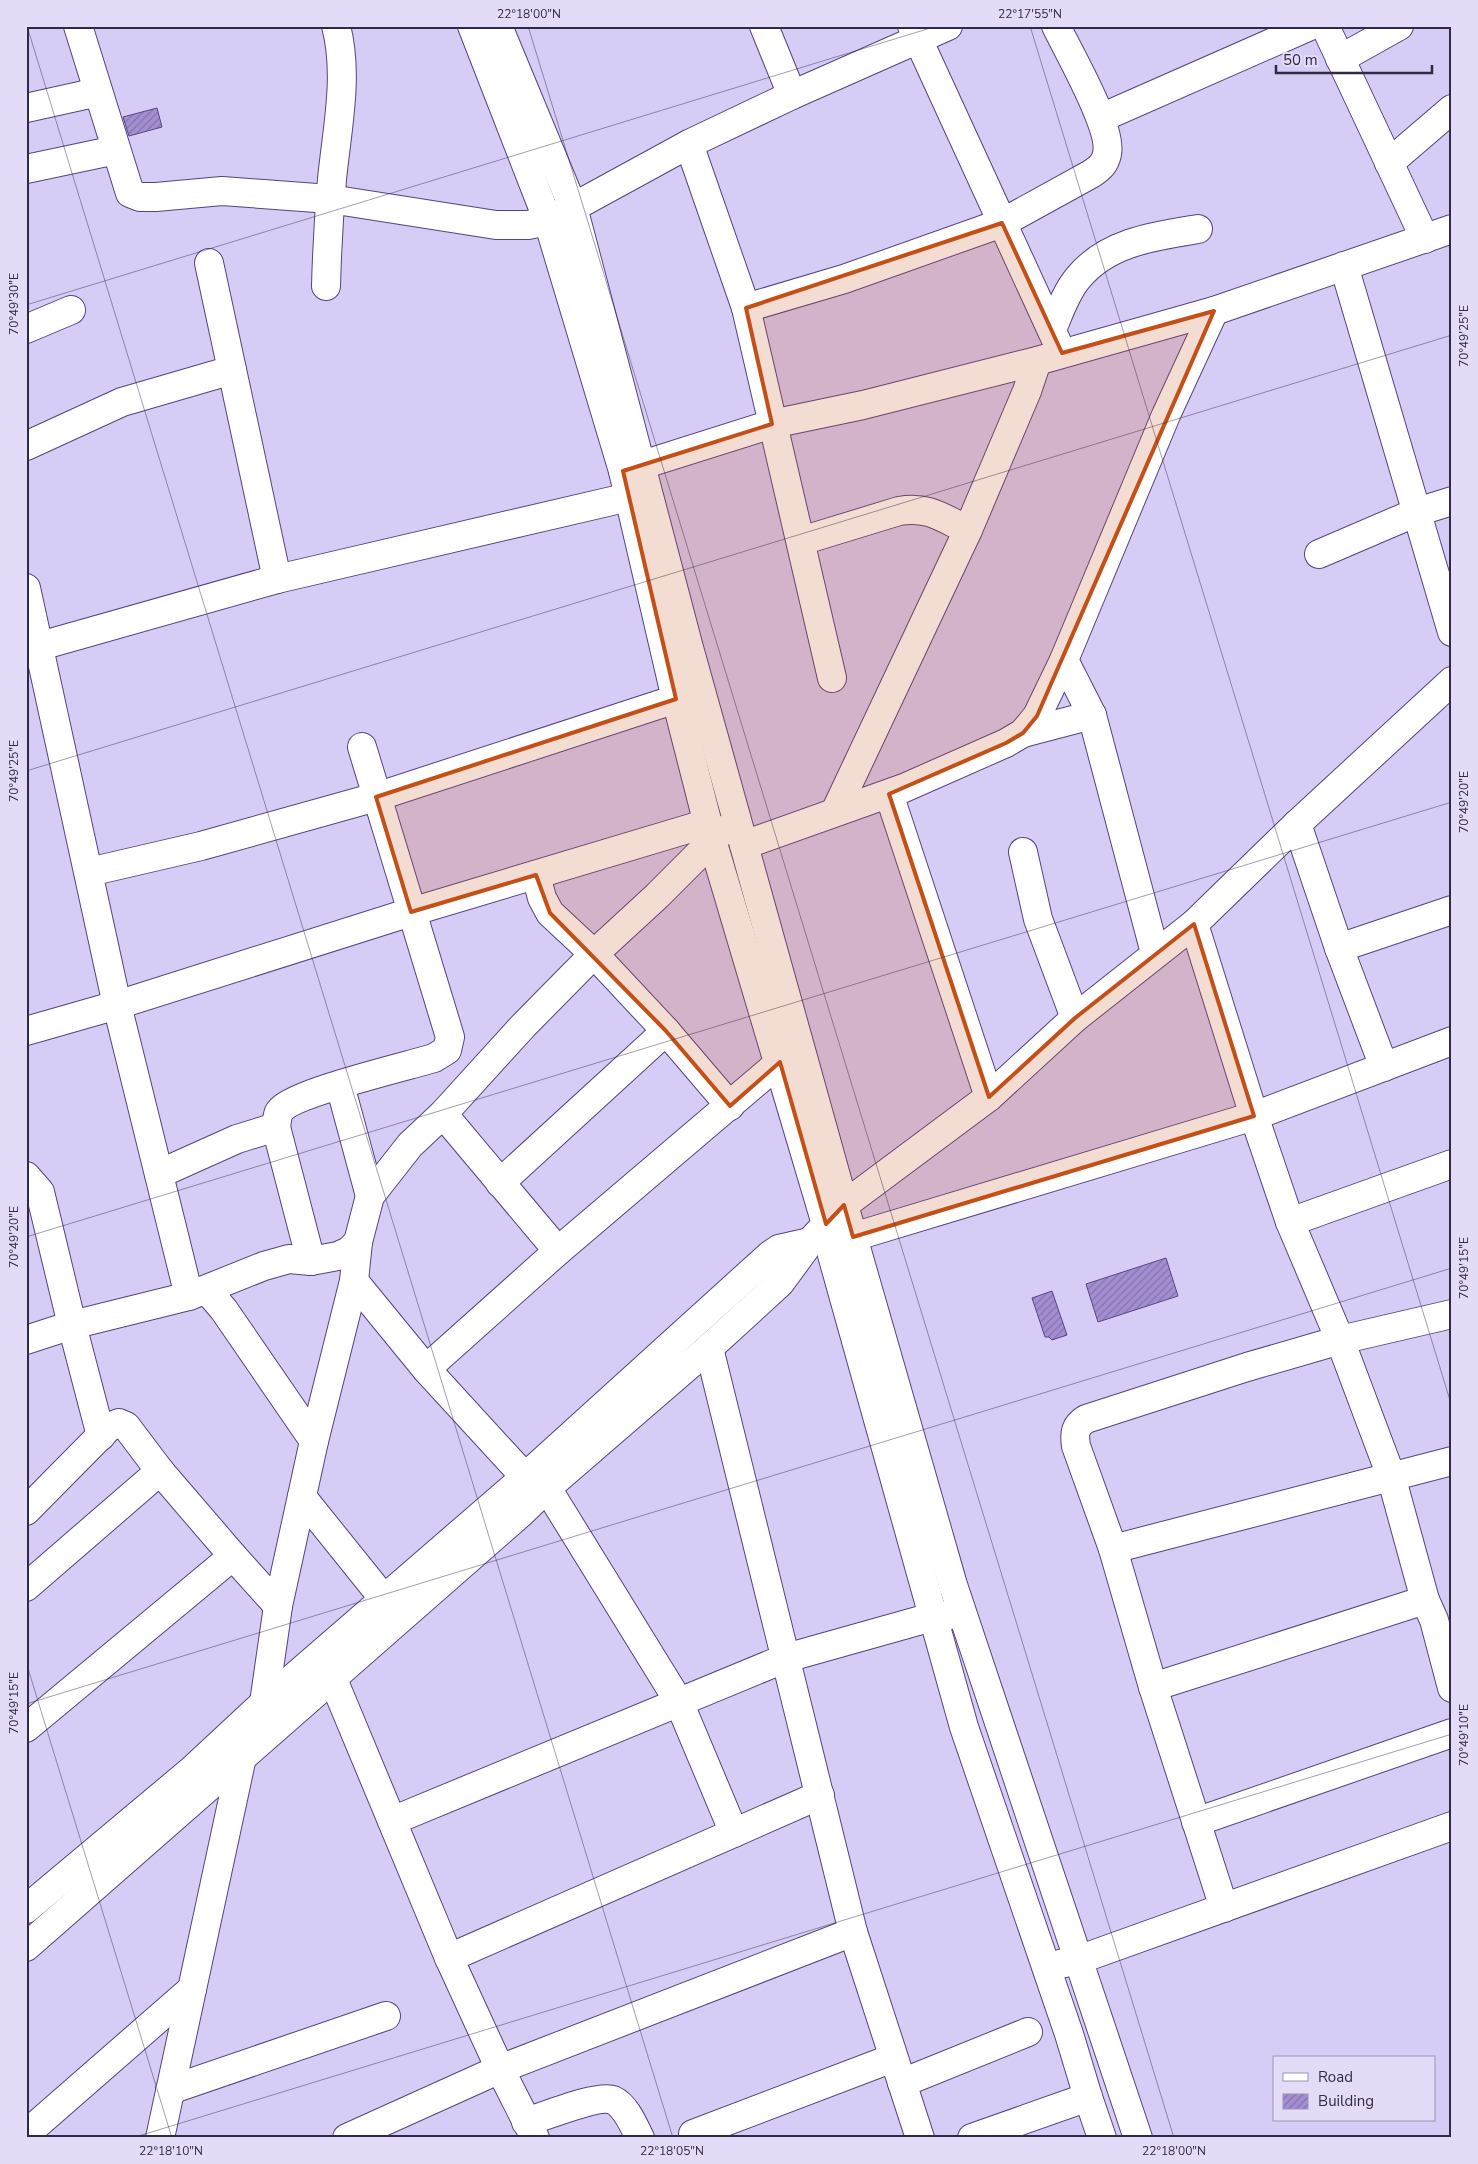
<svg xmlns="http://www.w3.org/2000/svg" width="1478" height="2164" viewBox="0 0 1478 2164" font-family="'Nunito Sans',sans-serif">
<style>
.building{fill:url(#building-hatch);stroke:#5a4582}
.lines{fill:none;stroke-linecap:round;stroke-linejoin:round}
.minor-casing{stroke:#574380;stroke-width:30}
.minor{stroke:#fff;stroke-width:28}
.marked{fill:#c44f17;fill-opacity:0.2;stroke:#c44f17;stroke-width:4;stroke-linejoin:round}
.ticks{fill:none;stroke:#322945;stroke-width:1;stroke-opacity:0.45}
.neatline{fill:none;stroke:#322945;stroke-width:2}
.ticks-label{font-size:12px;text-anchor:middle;fill:#322945}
</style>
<defs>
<pattern id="building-hatch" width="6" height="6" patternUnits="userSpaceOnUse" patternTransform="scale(1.25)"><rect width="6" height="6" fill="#a28ed1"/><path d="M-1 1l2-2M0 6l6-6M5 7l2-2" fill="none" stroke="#8574ab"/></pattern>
</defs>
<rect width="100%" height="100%" fill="#d7ccf6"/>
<g class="building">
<path d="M157,108L162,127L129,136L123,117Z"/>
<path d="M1166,1258L1178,1296L1098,1322L1086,1284Z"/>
<path d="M1052,1291L1067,1335L1052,1340L1049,1337H1045L1032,1298Z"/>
</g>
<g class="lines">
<defs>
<g id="minor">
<path d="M78,26L130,193L140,197H156L222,191L330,199L496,225H528L548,221L689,144L792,95L948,26"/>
<path d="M472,26L548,221L623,471L676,699L712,840L826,1224L832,1255L964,1727L1069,2034L1088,2097L1102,2138"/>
<path d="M498,26L573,207L688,644L853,1237L953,1585L1138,2138"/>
<path d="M764,26L792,95"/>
<path d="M912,26L1062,353"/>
<path d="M1325,26L1425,239"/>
<path d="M1340,59L1399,26"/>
<path d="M26,108L98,92"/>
<path d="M1101,118L1310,26"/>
<path d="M689,144L746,308"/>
<path d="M1389,163L1452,109"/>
<path d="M26,169L116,150"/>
<path d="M209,263L277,579"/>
<path d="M1344,266L1452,632"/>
<path d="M326,286C327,250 329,214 332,179C337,129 349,75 336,26"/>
<path d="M26,329L71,310"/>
<path d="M1052,330C1059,313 1066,292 1078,278C1107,242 1155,236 1198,229"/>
<path d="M26,446L122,402L232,370"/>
<path d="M623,471L772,424L863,405L1037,361L1214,311L1452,229"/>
<path d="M801,541L899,511C929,506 942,518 968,530"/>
<path d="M1319,554L1417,512L1452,501"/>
<path d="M26,588L117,1005L189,1296"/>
<path d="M26,650L277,579L629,497"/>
<path d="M832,678L746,308L844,279L1002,223L1091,174C1100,168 1105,164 1107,154C1113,128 1069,53 1056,26"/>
<path d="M1092,715L1155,953"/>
<path d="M1023,733L1092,715L1064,660"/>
<path d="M889,794L989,1097"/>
<path d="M835,812L968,530L1027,391L1037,361"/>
<path d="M1297,824L1339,948L1384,1067"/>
<path d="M744,845L904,788L1006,743L1023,733L1037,716L1064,660L1166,415L1214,311"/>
<path d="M1023,852L1038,919L1075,1018"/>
<path d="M89,872L201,846L376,797L676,699"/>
<path d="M536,875L542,898L550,913L594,954L666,1031L730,1106"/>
<path d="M1194,924L1254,1116L1290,1222L1340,1340L1391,1476L1425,1600L1434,1620L1452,1688"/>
<path d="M1339,948L1452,910"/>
<path d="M26,1031L117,1005L411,912L708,823"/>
<path d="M340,1085L370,1196"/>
<path d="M443,1114L558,1251"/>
<path d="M159,1174L237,1139L276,1127"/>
<path d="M26,1176L40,1192L72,1325L101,1436"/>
<path d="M500,1183L666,1031"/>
<path d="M1290,1222L1452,1164"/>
<path d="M853,1237L1254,1116L1452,1041"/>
<path d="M311,1261L276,1127C277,1123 277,1115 279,1112C291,1093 408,1066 434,1058L447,1050L450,1037L362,747"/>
<path d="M354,1281L426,1369L525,1477"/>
<path d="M207,1290L224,1310L314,1441"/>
<path d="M26,1340L72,1325L189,1296L264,1266L289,1259L311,1261L338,1256L349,1251L358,1242"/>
<path d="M709,1348L853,1932L920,2138"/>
<path d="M426,1369L558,1251L780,1062"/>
<path d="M547,1488L679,1702L734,1833"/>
<path d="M302,1497L384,1599"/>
<path d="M26,1511L109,1427L119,1423L126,1426L160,1471L233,1556L26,1728"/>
<path d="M1113,1549L1452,1461"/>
<path d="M233,1556L278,1606"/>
<path d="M26,1587L160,1471"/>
<path d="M332,1677L449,1958L500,2069L535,2138"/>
<path d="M1153,1687L1113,1549L1076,1446C1074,1433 1075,1426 1086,1419L1247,1367L1340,1340L1452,1314"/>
<path d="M392,1821L786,1658L932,1617L950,1615"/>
<path d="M1196,1822L1452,1733"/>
<path d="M1224,1908L1153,1687L1425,1600"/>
<path d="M26,1909L192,1770L264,1703L525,1477L770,1255L779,1249L810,1242"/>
<path d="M26,1947L521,1513L547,1488L709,1348L780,1283L810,1242L844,1205L989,1097L1075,1018L1194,924L1297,824L1452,681"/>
<path d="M449,1958L820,1795"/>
<path d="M1060,1964L1078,1960L1452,1826"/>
<path d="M902,2083L1028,2032"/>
<path d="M170,2090L386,2016"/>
<path d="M526,2122C543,2117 598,2094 613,2100C626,2106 634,2126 640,2138"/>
<path d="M26,2134L192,1989"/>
<path d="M693,2134L893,2058"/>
<path d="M160,2138L242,1757L264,1703L278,1606L314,1441L354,1281L358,1242L370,1196L410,1145L443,1114L523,1026L594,954L657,896L723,830"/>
<path d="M347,2138L500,2069L853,1932"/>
<path d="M972,2138L1088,2097"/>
</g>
</defs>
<use href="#minor" class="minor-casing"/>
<use href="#minor" class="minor"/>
</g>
<path class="marked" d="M1002,223L1062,353L1214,311L1037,716L1023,733L1006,743L889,794L989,1097L1075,1018L1194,924L1254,1116L853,1237L844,1205L826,1224L780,1062L730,1106L666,1031L550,913L536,875L411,912L376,797L676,699L623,471L772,424L746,308Z"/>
<path class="ticks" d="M27,26L673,2138M528,26L1174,2138M1030,26L1452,1407M26,305L937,26M26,771L1452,335M26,1237L1452,802M26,1662L172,2138M26,1704L1452,1268M132,2138L1452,1734"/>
<rect width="1478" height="2164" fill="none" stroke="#e3dbf8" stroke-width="55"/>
<rect x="1273" y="2056" width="162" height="65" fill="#e3dbf8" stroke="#9c94b0"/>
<rect x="1283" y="2073" width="25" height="8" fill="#ffffff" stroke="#9c94b0"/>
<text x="1318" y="2082" font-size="15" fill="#322945">Road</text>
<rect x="1283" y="2094" width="25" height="15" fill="url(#building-hatch)" stroke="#9c94b0"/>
<text x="1318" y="2106" font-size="15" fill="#322945">Building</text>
<path d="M1276 65v8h156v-8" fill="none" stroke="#322945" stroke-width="2.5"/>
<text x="1283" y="65" font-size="15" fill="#322945" stroke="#e3dbf8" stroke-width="4" paint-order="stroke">50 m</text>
<rect x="28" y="28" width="1422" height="2108" class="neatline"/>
<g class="ticks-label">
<text x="529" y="18">22°18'00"N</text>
<text x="1030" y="18">22°17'55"N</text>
<text transform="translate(14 304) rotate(-90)" y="4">70°49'30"E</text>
<text transform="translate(1464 336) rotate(-90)" y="4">70°49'25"E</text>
<text transform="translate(14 771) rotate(-90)" y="4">70°49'25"E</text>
<text transform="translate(1464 802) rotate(-90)" y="4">70°49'20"E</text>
<text transform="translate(14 1237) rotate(-90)" y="4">70°49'20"E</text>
<text transform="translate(1464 1268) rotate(-90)" y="4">70°49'15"E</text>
<text transform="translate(14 1703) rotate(-90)" y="4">70°49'15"E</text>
<text transform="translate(1464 1735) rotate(-90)" y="4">70°49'10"E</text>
<text x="171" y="2155">22°18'10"N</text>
<text x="672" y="2155">22°18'05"N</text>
<text x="1174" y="2155">22°18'00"N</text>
</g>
</svg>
